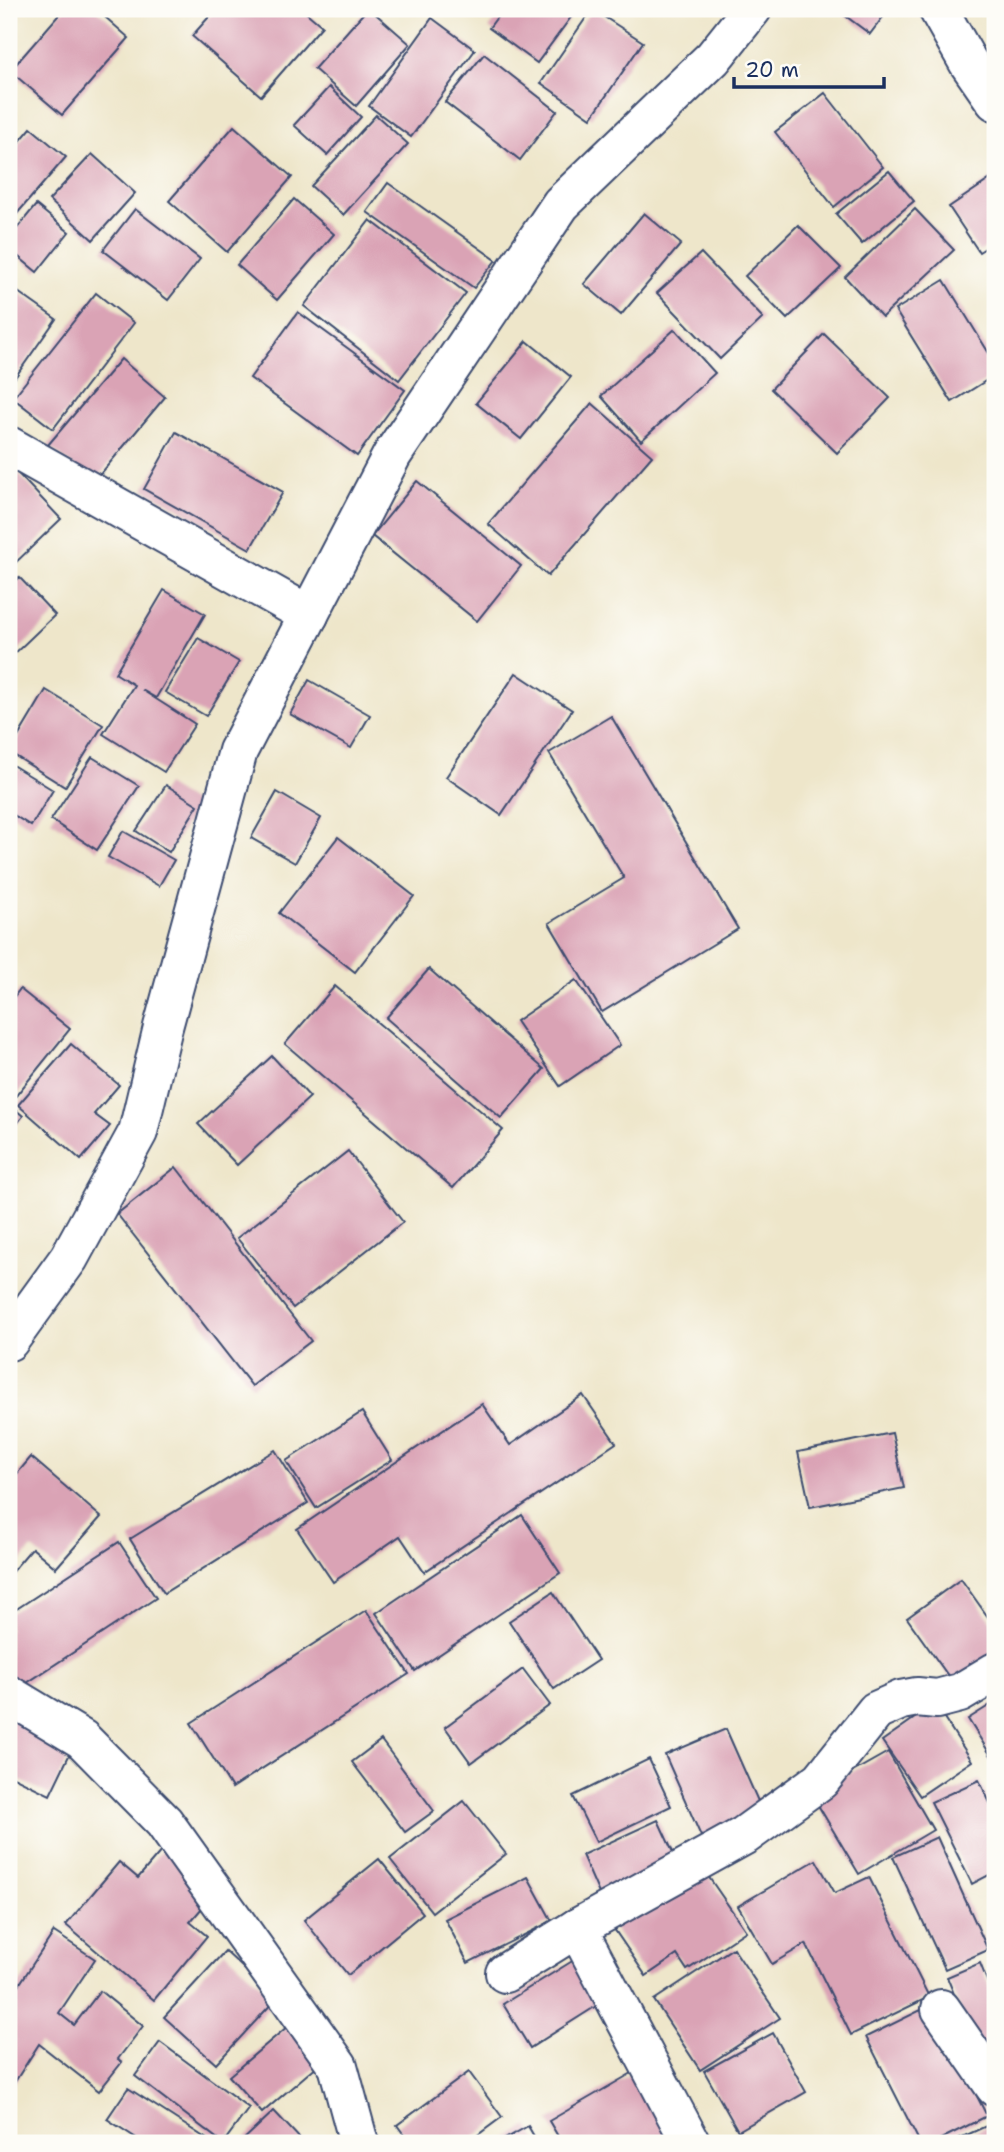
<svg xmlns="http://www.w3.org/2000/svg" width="1004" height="2152" viewBox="0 0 1004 2152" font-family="'Shantell Sans',sans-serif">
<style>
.building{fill:#daa3b5}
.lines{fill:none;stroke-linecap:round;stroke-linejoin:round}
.street-casing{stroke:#3b4a6e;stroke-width:42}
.street{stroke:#fff;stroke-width:38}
</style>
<rect width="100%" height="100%" fill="#fdfcf7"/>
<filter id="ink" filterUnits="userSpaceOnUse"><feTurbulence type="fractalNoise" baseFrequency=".0143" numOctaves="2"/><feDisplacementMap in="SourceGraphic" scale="14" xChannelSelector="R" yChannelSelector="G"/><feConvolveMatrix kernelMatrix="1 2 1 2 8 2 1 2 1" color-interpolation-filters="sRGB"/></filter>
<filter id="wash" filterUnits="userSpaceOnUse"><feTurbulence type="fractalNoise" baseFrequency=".00686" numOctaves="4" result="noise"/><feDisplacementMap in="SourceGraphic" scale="28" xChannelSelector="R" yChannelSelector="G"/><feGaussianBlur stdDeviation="1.57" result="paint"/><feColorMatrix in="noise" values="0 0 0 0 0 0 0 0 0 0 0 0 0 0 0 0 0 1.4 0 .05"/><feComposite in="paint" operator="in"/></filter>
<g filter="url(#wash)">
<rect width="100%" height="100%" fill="#eee6ca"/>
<g id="blocks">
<g class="building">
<path d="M64,9H96L129,38L62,115L10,71Z"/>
<path d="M216,9H302L322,26L261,96L192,36Z"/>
<path d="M367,9H370L410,44L356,106L314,69Z"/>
<path d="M503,9H577L537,63L489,28Z"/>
<path d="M592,9L643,42L591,118L541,83Z"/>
<path d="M836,9H889L870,34Z"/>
<path d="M432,18L475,50L411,137L369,106Z"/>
<path d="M484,54L557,111L520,160L445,102Z"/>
<path d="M329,87L361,117L327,155L294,125Z"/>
<path d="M825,93L883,167L834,207L775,132Z"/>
<path d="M376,115L408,144L343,215L311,186Z"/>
<path d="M234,126L292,177L227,252L169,201Z"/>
<path d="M31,128L66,157L9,223V154Z"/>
<path d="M92,154L135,193L93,240L49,200Z"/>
<path d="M889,171L914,201L862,244L836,214Z"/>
<path d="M995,176V242L979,252L949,207Z"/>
<path d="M388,183L496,260L474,288L367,212Z"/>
<path d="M294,199L334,234L277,300L237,265Z"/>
<path d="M36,205L69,232L37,272L9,249V238Z"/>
<path d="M135,209L200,259L168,300L103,250Z"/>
<path d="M915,209L954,250L882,317L845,277Z"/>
<path d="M644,213L681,244L621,315L584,284Z"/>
<path d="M370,220L466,293L399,380L304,306Z"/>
<path d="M798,225L841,268L787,319L745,276Z"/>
<path d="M701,253L763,318L720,359L657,293Z"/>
<path d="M944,280L995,363V375L952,402L895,310Z"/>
<path d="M18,292L56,319L9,386V304Z"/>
<path d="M96,293L134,323L53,429L13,398Z"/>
<path d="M298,312L405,390L357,456L250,378Z"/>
<path d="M675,329L715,373L641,441L601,396Z"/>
<path d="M824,334L890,398L837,453L771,389Z"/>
<path d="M527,341L571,377L521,439L476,403Z"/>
<path d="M121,359L165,397L93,483L48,445Z"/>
<path d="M592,403L652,456L548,576L488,524Z"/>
<path d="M176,432L283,492L250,549L144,489Z"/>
<path d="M9,464L61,519L9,569Z"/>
<path d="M417,481L521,566L477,621L372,536Z"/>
<path d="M19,577L55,615L9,659V586Z"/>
<path d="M164,590L205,614L156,698L142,690L195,724L164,772L103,734L134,685L115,673Z"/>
<path d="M198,638L239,662L206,716L165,692Z"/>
<path d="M516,673L572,710L501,815L446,777Z"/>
<path d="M309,680L370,715L351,748L290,714Z"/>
<path d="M46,690L103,725L65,787L9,752Z"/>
<path d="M611,716L738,929L602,1012L549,923L624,878L549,753Z"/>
<path d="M92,757L139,786L97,850L51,820Z"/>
<path d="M9,763L53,790L31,826L9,812Z"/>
<path d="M166,785L198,805L169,852L136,831Z"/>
<path d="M277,792L321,818L295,863L251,838Z"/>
<path d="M123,831L174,860L159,886L108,857Z"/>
<path d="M338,837L414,896L355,972L279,913Z"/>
<path d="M429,969L544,1069L501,1118L386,1018Z"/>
<path d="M576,980L620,1045L560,1086L516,1021Z"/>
<path d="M335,986L503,1130L453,1188L285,1044Z"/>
<path d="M20,989L70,1029L15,1097L9,1091V1003Z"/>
<path d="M71,1044L119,1085L94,1114L110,1126L81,1160L18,1105Z"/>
<path d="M272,1056L310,1097L237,1165L198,1124Z"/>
<path d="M9,1104L23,1116L9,1134Z"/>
<path d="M348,1151L403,1222L293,1308L237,1238Z"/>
<path d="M176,1167L311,1341L252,1386L117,1214Z"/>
<path d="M583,1395L616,1443L424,1572L400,1536L333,1582L297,1529L482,1404L510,1445Z"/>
<path d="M362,1412L392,1460L316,1508L286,1461Z"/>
<path d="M892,1433L904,1488L810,1507L798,1452Z"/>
<path d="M275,1450L308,1503L164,1593L130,1539Z"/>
<path d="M31,1457L101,1517L56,1568L32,1548L9,1575V1483Z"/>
<path d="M522,1515L560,1573L415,1671L376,1613Z"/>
<path d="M119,1542L156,1598L13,1692L9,1685V1614Z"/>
<path d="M961,1579L995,1627V1654L954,1684L907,1618Z"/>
<path d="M553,1592L598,1660L554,1689L509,1621Z"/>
<path d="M366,1610L409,1674L232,1788L191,1723Z"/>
<path d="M523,1669L550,1705L471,1763L445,1727Z"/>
<path d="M995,1702V1762L968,1719Z"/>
<path d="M935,1704L972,1761L920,1796L882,1741Z"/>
<path d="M9,1709L76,1741L50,1795L9,1775Z"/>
<path d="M726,1729L765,1817L704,1843L665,1755Z"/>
<path d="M381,1740L434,1811L405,1832L352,1762Z"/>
<path d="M888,1752L933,1830L859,1874L812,1795Z"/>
<path d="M649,1759L671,1806L596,1842L573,1796Z"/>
<path d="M979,1780L995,1813V1872L972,1884L931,1802Z"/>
<path d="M464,1801L506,1854L432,1912L390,1859Z"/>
<path d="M658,1820L677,1861L600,1896L582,1855Z"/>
<path d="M937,1837L988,1950L945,1969L893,1857Z"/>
<path d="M162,1850L214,1894L190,1922L207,1936L154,2000L66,1925L119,1862L138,1878Z"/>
<path d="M379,1859L423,1913L348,1975L304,1920Z"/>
<path d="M816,1860L835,1893L869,1877L929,1997L851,2035L806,1944L772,1964L738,1906Z"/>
<path d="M699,1863L746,1931L687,1970L677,1955L646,1976L610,1923Z"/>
<path d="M528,1877L552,1921L468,1963L445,1919Z"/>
<path d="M54,1932L95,1959L59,2013L74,2025L100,1991L143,2026L118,2059L122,2062L99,2091L39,2044L9,2091V2000Z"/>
<path d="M733,1948L780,2018L700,2070L654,2000Z"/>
<path d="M225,1951L276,1999L216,2064L164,2017Z"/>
<path d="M574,1960L601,2003L530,2048L503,2004Z"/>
<path d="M980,1963L995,2001V2043L977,2050L947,1977Z"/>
<path d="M931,2005L987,2116L933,2143H920L866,2037Z"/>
<path d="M294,2021L325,2059L262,2113L229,2076Z"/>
<path d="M773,2033L806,2092L738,2131L704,2071Z"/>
<path d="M160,2042L249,2108L223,2143L135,2076Z"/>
<path d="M469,2072L502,2117L467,2143H410L397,2125Z"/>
<path d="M632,2073L668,2134L653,2143H562L549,2121Z"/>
<path d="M128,2088L213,2143H144L107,2119Z"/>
<path d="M274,2111L304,2143H240Z"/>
<path d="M995,2122V2143H949Z"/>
<path d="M528,2126L538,2143H498Z"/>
</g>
</g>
</g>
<g filter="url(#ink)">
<use href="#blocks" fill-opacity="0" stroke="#3b4a6e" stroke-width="2"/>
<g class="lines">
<defs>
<g id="street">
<path d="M938,9L968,62L995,101"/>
<path d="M9,446L309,615"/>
<path d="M9,1341L69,1258L138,1132L163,1027L238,751L392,455L561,204L713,58L752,9"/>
<path d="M9,1695L82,1739L164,1822L338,2066L359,2143"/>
<path d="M577,1928L691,2143"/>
<path d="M505,1973L577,1928L745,1835L821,1780L876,1711L901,1700L917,1697L937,1699L960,1693L995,1672"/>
<path d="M941,2009L995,2087"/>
</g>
</defs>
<use href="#street" class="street-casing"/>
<use href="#street" class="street"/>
</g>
</g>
<rect width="1004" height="2152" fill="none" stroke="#fdfcf7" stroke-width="35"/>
<path d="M734 77v10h150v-10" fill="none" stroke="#1b2f5e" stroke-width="3.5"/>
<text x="745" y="77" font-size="21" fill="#1b2f5e" stroke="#fdfcf7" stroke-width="5" paint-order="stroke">20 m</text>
</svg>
